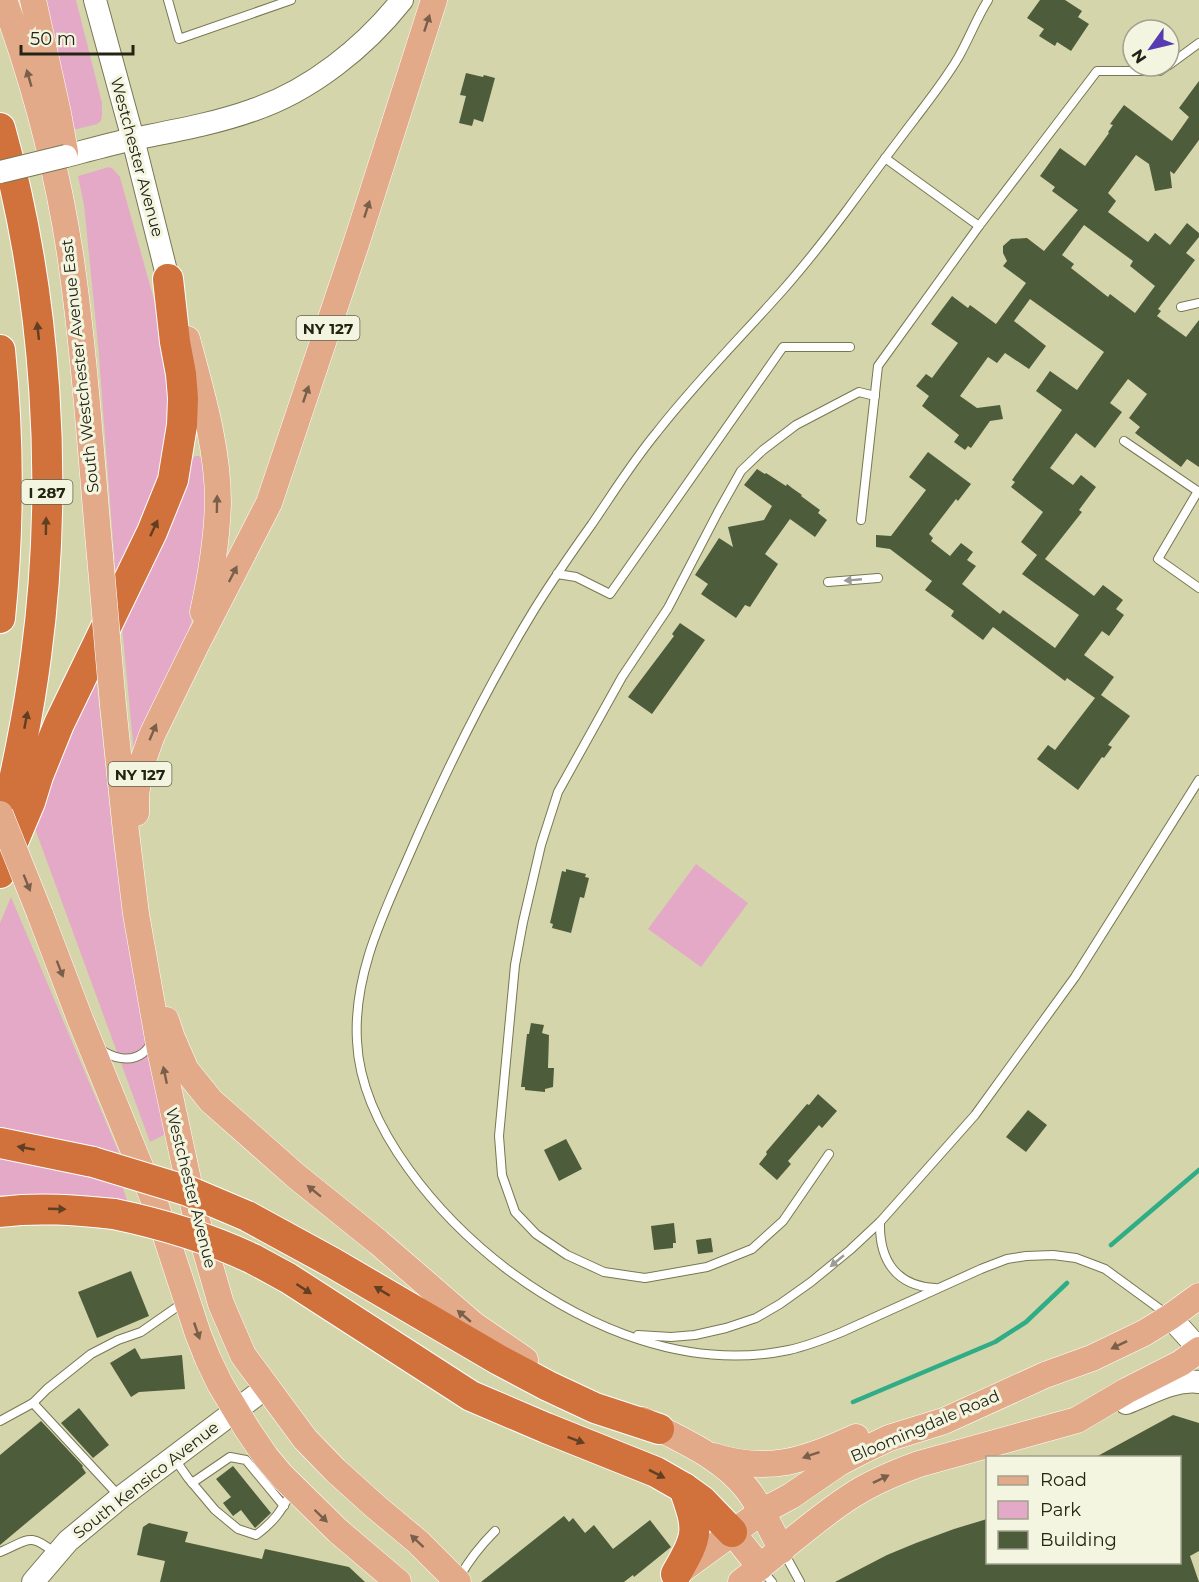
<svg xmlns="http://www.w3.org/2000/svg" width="1199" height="1582" viewBox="0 0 1199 1582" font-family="Montserrat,sans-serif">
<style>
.green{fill:#e4a9c6}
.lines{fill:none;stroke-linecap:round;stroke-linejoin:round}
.stream{stroke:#30ad86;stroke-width:4.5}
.building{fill:#4d5c3b;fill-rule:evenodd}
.lane-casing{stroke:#787752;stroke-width:10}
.secondary-casing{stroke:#787752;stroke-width:24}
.primary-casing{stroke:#fff;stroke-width:27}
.highway-casing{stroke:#fff;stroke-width:32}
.lane{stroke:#fff;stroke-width:8}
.secondary{stroke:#fff;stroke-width:22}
.primary{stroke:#e3aa8a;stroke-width:26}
.highway{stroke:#d1713c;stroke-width:30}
.secondary-bridge-casing{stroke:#787752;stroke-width:24;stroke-linecap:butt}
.primary-bridge-casing{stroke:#fff;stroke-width:27;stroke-linecap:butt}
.highway-bridge-casing{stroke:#fff;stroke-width:32;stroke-linecap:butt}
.secondary-bridge{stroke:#fff;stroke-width:22}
.primary-bridge{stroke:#e3aa8a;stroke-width:26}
.highway-bridge{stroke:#d1713c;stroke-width:30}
.oneway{fill:#7a604a}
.oneway2{fill:#613f23}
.oneway3{fill:#9c9c96}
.labels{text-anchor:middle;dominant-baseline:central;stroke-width:6;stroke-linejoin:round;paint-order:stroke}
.shield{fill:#f4f5e0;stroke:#626352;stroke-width:1.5}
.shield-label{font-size:15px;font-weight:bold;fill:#242415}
.street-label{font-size:16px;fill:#242415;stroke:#f4f5e0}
</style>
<rect width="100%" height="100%" fill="#d5d5ac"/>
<g class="green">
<path d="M40,0H76L102,103V115L101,121L97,124L69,131Z"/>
<path d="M109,167L113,169L120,177L159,318L172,400L163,471L116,580L98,344L84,205L78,176Z"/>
<path d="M195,456H199L205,463L210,508L196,607L176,669L134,753L122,626L159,552L189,464Z"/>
<path d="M96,676L114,848L143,1025L168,1133L150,1142L34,826Z"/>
<path d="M696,864L748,903L701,967L648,929Z"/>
<path d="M11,897L119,1153L0,1127V923Z"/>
<path d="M0,1155L120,1180L129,1206L0,1203Z"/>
</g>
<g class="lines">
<g class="stream">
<path d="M1111,1245L1199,1170"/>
<path d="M853,1402L995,1342L1026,1322L1067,1283"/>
</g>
</g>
<g class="building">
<path d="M1040,0H1065L1082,11L1078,17L1089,24L1071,51L1057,42L1055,46L1039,36L1044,29L1027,18Z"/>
<path d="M466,73L483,77L484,75L495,78L483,122L474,119L472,126L459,123L466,96L460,95Z"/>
<path d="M1199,81V140L1174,174L1170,171L1172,188L1155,191L1149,164L1136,155L1108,193L1116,201L1108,212L1148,242L1155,233L1170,245L1187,223L1199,233V237L1186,253L1195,260L1158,309L1161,311L1157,316L1186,337L1199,320V467L1187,459L1181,467L1135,433L1140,427L1129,418L1147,394L1128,379L1110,403L1122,412L1095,448L1076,433L1050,468L1073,485L1081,475L1096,487L1079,510L1082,512L1045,559L1094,596L1103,585L1123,600L1116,609L1124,615L1109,636L1102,631L1084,655L1114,677L1101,695L1130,716L1108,745L1112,747L1104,758L1102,757L1078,790L1037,759L1048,745L1055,750L1095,698L1067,678L1065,681L993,627L983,640L951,616L954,611L925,590L932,581L890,549L876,547V535L891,536L926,490L909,477L928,452L971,484L958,501L956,499L929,534L933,538L931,541L950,556L961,543L973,552L967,560L976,566L962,584L1000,614L1003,610L1055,648L1079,615L1022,574L1037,555L1021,542L1043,512L1011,487L1015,482L1012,480L1062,410L1036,391L1050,371L1077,390L1104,352L1030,299L1014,321L1046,346L1029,369L1005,353L997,363L988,357L960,396L977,408L1000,405L1003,419L990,421L971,448L968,446L965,450L954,442L959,435L922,406L929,396L916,386L926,374L932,378L958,343L931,324L952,296L968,308L970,305L996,324L1026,283L1003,266L1007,261L1003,253V246L1011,239L1027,238L1044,251L1078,210L1052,191L1055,187L1040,176L1060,148L1085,166L1109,133L1108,132L1113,125L1110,124L1124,105L1172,141L1189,117L1179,108ZM1084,225L1133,261L1130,266L1155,286L1135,313L1110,294L1108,297L1071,268L1074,264L1062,255Z"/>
<path d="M757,469L765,474L766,473L786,486L787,484L792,488L802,495L801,496L820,510L818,513L827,520L815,537L790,519L765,554L778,564L750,607L745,605L736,618L701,594L708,584L695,575L719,538L733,547L728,527L764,520L772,506L744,485Z"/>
<path d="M680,623L705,640L652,714L628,697L674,636L672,634Z"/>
<path d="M566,869L586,874L585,877L589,878L584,898L580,897L571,933L552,928L553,924L550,923L562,871L566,872Z"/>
<path d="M531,1023L544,1025L542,1033L549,1035L548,1068H554L553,1087L545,1089V1092L525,1090V1087H521L527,1034H529Z"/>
<path d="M818,1094L837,1111L822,1128L819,1125L788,1161L791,1164L777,1180L759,1164L767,1154L766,1152L807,1104L809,1105Z"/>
<path d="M1028,1110L1047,1125L1026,1152L1006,1137Z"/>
<path d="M566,1139L582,1169L559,1181L544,1150Z"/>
<path d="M674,1223L676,1243H673V1248L654,1250L651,1226Z"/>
<path d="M711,1238L713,1252L698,1254L696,1240Z"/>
<path d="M131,1271L149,1316L97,1338L78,1292Z"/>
<path d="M135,1348L141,1359L182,1355L185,1389L139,1392L131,1397L110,1363Z"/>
<path d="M79,1408L109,1445L93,1458L61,1423Z"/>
<path d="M1173,1415L1199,1423V1551L1190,1556L1199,1582H835L887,1555L916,1543L954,1529L987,1519V1563H1179V1458H1094Z"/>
<path d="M41,1421L83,1466L82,1467L86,1473L0,1545V1455Z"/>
<path d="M233,1466L271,1513L255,1528L241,1510L233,1516L223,1503L231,1497L216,1479Z"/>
<path d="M564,1516L569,1522L573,1518L585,1533L594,1525L613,1549L650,1520L671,1547L634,1577L633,1575L624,1582H481Z"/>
<path d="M149,1523L188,1532L185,1542L262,1559L265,1549L349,1567L365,1582H160L165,1561L137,1555L143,1527Z"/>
</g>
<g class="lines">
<defs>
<g id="lane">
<path d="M168,0L179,39L291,0"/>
<path d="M988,0C976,19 969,39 958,58C945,80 929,100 914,120C891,150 869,180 847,210C826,238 805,265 782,291C740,338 696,382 657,432C633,461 613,493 592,524C572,552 552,581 534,610C487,687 446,770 410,853C384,913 353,974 357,1041C361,1129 441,1219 508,1270C588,1329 688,1371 789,1350C807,1346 825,1339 842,1332L981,1269L1007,1259L1026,1256L1053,1255L1076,1258L1105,1269L1168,1315"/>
<path d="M1169,65L1199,43"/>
<path d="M885,158L979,226"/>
<path d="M1181,307L1199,303"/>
<path d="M1124,441L1199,492"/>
<path d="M1198,491L1158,559L1199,588"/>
<path d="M861,520L878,366L979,226L1097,71H1160L1167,66"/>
<path d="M557,574L576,577L610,594L783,347H850"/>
<path d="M828,582L878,578"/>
<path d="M100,1049C112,1058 130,1063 143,1053C147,1050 150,1045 153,1042"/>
<path d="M829,1154L783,1221L752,1249L707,1267L645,1278L604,1272L567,1255L536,1234L515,1212L502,1175L499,1136L515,965L523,922L541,845L558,792L622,677L668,608L718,512L741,471L763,450L796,425L859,392L875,396"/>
<path d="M880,1222C879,1260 896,1286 935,1288"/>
<path d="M638,1335L671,1337L695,1335L726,1328L756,1318L780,1304L811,1282L850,1250L880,1222L975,1115L1075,977L1199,780"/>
<path d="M33,1403L120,1497"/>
<path d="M0,1421L33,1403L47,1389L91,1354L118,1340L141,1332L184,1302"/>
<path d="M174,1458L188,1478L215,1510L238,1529L256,1535C275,1521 281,1511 292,1491"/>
<path d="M192,1483L230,1457L246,1460L284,1506"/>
<path d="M783,1551L800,1582"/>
<path d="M0,1552C28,1541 28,1531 55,1553"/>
<path d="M762,1570L772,1582"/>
<path d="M459,1578C469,1560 480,1546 495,1531"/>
</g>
<g id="secondary">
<path d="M95,0L133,139L168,279"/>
<path d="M66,156C89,150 111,144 133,139C173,131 214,124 253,110C310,91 365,47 402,0"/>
<path d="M1170,1317L1199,1349"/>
<path d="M1126,1403C1150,1394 1173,1379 1199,1382"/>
<path d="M33,1582L68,1541L121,1497L267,1387"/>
</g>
<g id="primary">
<path d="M4,0C35,84 58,172 71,260C85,358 91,457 100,556"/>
<path d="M33,0L58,113L65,152"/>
<path d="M187,339C201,391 218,447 218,502C217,539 211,576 203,612"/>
<path d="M113,705L126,832L136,914L160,1050L196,1217L221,1304L243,1355L305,1439L335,1470L376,1507L418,1542L458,1582"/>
<path d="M136,813V794L141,766L152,735L196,645L269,503L356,244L434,0"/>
<path d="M40,914L80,1019L155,1203L198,1334L208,1359L220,1384L247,1429L266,1457L282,1476L338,1531L398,1582"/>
<path d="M166,1020L172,1038L186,1070L211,1101L296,1176L378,1242L474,1325L525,1360"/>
<path d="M643,1420C678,1439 722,1456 747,1489C761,1507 771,1530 782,1550"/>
<path d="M713,1456C770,1474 805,1460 856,1437"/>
<path d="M732,1532L760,1567"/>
<path d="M676,1574L761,1512L791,1496L839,1463L862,1451L889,1438L944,1421L1045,1375L1092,1358L1144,1333L1170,1317L1199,1296"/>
<path d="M741,1582C776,1555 810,1523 848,1498C870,1483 894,1473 919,1464L1077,1420L1126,1391L1181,1363L1199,1350"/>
</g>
<g id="highway">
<path d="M0,128C47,294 59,485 36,656C28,719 14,781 0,844"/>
<path d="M0,350C9,439 9,529 0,618"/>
<path d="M0,873L30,802L38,776L59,724L152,532L173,480L182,425L183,398L181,374L175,342L168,279"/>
<path d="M0,1143L93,1162"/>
<path d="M0,1212C38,1207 76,1210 114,1214"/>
<path d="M247,1216L333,1263L499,1360L548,1386L595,1408L659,1429"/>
<path d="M253,1259L288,1278L471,1396L546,1428L656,1472L684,1488L702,1501L732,1532"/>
<path d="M676,1574C699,1534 699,1531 684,1488"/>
</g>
</defs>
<use href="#lane" class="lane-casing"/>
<use href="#secondary" class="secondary-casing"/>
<use href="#primary" class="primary-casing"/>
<use href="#highway" class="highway-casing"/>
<use href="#lane" class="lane"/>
<use href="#secondary" class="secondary"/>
<use href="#primary" class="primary"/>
<use href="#highway" class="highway"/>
<defs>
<path id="secondary-bridge" d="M0,172L66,156"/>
<g id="primary-bridge">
<path d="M100,556L113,705"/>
<path d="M0,814L40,914"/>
</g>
<g id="highway-bridge">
<path d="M93,1162L188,1191L247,1216"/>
<path d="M114,1214C162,1224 209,1238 253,1259"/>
</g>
</defs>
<use href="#secondary-bridge" class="secondary-bridge-casing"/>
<use href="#primary-bridge" class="primary-bridge-casing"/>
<use href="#highway-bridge" class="highway-bridge-casing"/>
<use href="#secondary-bridge" class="secondary-bridge"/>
<use href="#primary-bridge" class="primary-bridge"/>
<use href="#highway-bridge" class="highway-bridge"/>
</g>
<defs><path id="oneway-solid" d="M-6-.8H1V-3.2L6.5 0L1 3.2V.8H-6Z" transform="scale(1.5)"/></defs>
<g class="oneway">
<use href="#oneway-solid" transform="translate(427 23) rotate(-72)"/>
<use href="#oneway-solid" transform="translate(29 78) rotate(-106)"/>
<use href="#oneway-solid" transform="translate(367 209) rotate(-72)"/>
<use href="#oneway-solid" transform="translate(306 394) rotate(-71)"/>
<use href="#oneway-solid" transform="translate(217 504) rotate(-89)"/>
<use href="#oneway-solid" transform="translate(233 574) rotate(-63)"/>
<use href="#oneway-solid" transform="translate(153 732) rotate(-67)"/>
<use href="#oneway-solid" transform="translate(27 883) rotate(68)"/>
<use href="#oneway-solid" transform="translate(60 969) rotate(69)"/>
<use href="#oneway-solid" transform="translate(165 1075) rotate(-102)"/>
<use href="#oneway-solid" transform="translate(314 1191) rotate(-141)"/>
<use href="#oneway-solid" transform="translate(464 1316) rotate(-140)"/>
<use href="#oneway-solid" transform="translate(197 1331) rotate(71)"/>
<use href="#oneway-solid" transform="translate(1119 1345) rotate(154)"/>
<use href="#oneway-solid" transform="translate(811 1455) rotate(161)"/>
<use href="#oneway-solid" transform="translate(881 1479) rotate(-26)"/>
<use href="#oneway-solid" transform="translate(321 1516) rotate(44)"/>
<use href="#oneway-solid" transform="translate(417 1541) rotate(-137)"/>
</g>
<g class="oneway2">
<use href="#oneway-solid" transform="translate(38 331) rotate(-96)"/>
<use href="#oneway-solid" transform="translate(46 526) rotate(-89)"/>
<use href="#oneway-solid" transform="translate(154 528) rotate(-65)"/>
<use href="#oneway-solid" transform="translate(26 720) rotate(-79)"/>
<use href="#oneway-solid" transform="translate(26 1148) rotate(-170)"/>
<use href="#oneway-solid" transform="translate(57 1209) rotate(2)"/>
<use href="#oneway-solid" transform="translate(304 1289) rotate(33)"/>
<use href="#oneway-solid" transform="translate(382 1291) rotate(-149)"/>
<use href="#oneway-solid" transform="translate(576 1440) rotate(21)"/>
<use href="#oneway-solid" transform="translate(657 1474) rotate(27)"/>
</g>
<g class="oneway3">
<use href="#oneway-solid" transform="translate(853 580) rotate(175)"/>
<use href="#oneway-solid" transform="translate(837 1261) rotate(140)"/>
</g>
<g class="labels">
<g class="shield">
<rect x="296.5" y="316" width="63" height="24" rx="4.5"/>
<rect x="21.5" y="480" width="51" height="24" rx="4.5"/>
<rect x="108.5" y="762" width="63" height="24" rx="4.5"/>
</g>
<g class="shield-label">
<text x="328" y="328">NY 127</text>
<text x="47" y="492">I 287</text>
<text x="140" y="774">NY 127</text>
</g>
<g class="street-label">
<text transform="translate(137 157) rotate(75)">Westchester Avenue</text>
<text transform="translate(80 366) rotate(-96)">South Westchester Avenue East</text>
<text transform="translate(191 1188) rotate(76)">Westchester Avenue</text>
<text transform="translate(925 1426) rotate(-23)">Bloomingdale Road</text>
<text transform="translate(146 1480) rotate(-38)">South Kensico Avenue</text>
</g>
</g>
<rect x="986" y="1456" width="195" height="108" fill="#f4f5e0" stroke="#a1a18f" stroke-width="1.5"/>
<rect x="998" y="1476" width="30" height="9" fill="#e3aa8a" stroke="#a1a18f" stroke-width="1.5"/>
<text x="1040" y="1486" font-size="18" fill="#242415">Road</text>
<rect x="998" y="1501" width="30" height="18" fill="#e4a9c6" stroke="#a1a18f" stroke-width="1.5"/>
<text x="1040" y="1516" font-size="18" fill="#242415">Park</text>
<rect x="998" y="1531" width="30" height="18" fill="#4d5c3b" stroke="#a1a18f" stroke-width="1.5"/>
<text x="1040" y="1546" font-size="18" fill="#242415">Building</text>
<g transform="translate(1151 48) rotate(236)"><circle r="28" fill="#f4f5e0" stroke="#a1a18f" stroke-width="1.5"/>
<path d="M0-4.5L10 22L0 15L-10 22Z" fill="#573bb3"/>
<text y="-9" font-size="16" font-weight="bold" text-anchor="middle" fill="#242415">N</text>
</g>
<path d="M21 45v9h112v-9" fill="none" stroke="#242415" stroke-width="3"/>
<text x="30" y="45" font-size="18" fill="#242415" stroke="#f4f5e0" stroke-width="4.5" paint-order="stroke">50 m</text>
</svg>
